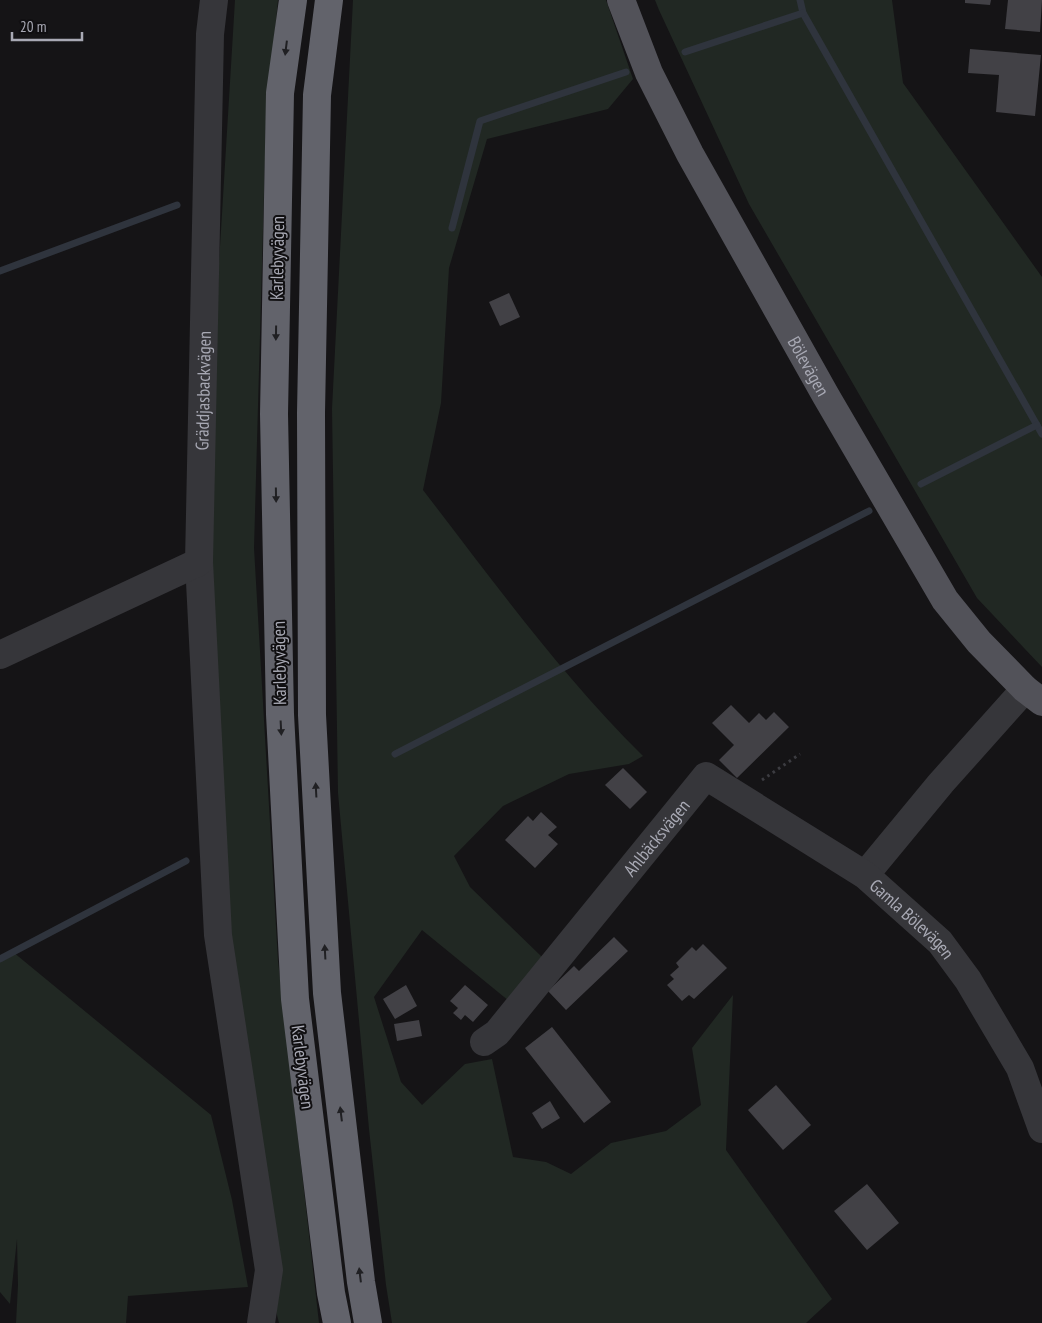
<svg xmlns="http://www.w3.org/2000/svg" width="1042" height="1323" viewBox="0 0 1042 1323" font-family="'PT Sans Narrow',sans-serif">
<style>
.green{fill:#212823}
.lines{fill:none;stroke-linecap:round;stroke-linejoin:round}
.stream{stroke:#2f343d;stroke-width:7}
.building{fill:#424146}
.path{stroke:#3c3c41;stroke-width:3;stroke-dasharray:2.5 4;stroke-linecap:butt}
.minor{stroke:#36363a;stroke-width:28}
.major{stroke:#525259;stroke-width:28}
.highway{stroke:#62636b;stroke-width:28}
.oneway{fill:#202023}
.labels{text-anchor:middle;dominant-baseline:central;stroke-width:4;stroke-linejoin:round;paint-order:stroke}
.street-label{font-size:18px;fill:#a8a9b4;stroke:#100f11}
</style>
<rect width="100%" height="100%" fill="#151416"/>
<g class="green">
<path d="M235,0H278L266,122L254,548L278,961L319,1323H279L263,1259L217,794L209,540L219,263Z"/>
<path d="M353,0H606L633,79L608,109L487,139L449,268L441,403L423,490C493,581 561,675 643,756L629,764L569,774L503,806L454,856L470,887L542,957L509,1001L422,930L374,997L401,1082L422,1105L465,1064L492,1059L513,1157L546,1162L571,1174L611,1143L666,1131L701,1105L692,1048L733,995L726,1150L832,1299L806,1323H392L386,1285L369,1129L338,793L332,409Z"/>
<path d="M655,0H892L903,83L1042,277V667L977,598L749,204L659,10Z"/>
<path d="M13,952L211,1115L232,1200L248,1287L128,1296L126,1323H16L18,1285L17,1239L10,1304L0,1292V959Z"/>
</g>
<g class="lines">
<g class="stream">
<path d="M800,0L803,13L1042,434"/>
<path d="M685,52L803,13"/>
<path d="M452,228L480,121L626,72"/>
<path d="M0,271L177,205"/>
<path d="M921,484L1037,425"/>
<path d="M395,754L869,511"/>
<path d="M0,959L186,861"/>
</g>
</g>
<g class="building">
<path d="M965,0H991L990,5L965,3Z"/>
<path d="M1008,0H1042L1040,32L1005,29Z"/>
<path d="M970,49L1041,55L1035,116L996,112L999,75L968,73Z"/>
<path d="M509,293L520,317L500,326L489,302Z"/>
<path d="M731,705L749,723L759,713L766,720L774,712L789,727L737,778L719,760L734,745L712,723Z"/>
<path d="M623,768L647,792L630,809L605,785Z"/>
<path d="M541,812L557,827L548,835L558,844L535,868L505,840L528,816L533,821Z"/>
<path d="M614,937L628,951L566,1010L548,991L574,966L579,971Z"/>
<path d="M703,944L727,968L694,999L689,995L682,1001L667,985L674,979L670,975L679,967L676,963L692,947L696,951Z"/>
<path d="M406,985L417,1006L395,1019L383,999Z"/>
<path d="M465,985L488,1005L473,1022L465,1015L461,1020L453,1013L458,1008L450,1001Z"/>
<path d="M419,1020L422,1036L397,1041L394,1024Z"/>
<path d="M552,1027L611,1102L584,1123L525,1048Z"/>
<path d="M776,1085L811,1125L783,1150L748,1110Z"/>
<path d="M550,1101L560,1118L542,1129L532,1113Z"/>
<path d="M867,1184L899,1223L867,1250L834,1211Z"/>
</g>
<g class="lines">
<path class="path" d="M762,780L800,754"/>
<g class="minor">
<path d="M199,562L218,935L269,1270L261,1323"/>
<path id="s1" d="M0,655L199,562L210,34L214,0"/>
<path d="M865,875L941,783L1025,689"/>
<path id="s2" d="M484,1042L497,1033L706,776L865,875L940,942L968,980L1020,1068L1042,1129"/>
</g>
<path class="major" id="s3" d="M621,0L649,73L690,154L826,396L945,600L979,642L1025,689L1042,702"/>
<g class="highway">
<path d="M293,0L280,93L274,414L280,714L295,999L331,1293L337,1323"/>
<path d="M329,0L317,95L311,413L312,715L327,993L361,1282L368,1323"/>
</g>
</g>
<defs><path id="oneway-solid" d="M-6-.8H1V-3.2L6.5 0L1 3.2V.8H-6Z" transform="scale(1.25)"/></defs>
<g class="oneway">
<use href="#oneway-solid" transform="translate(286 48) rotate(97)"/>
<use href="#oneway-solid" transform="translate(276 333) rotate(91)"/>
<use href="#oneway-solid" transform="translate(276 495) rotate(89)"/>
<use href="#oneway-solid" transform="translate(281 728) rotate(87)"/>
<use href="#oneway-solid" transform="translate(316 790) rotate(-93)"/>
<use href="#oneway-solid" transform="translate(325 952) rotate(-93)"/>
<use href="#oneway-solid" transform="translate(341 1114) rotate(-97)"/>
<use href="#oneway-solid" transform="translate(360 1275) rotate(-97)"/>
</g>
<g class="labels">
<g class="street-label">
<text transform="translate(277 258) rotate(-89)">Karlebyvägen</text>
<text stroke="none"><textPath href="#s3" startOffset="412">Bölevägen</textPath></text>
<text stroke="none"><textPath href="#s1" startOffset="391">Gräddjasbackvägen</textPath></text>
<text transform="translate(279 663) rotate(-91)">Karlebyvägen</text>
<text stroke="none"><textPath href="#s2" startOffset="268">Ahlbäcksvägen</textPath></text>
<text stroke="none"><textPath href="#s2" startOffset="599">Gamla Bölevägen</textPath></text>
<text transform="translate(303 1067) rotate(83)">Karlebyvägen</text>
</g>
</g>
<path d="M12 32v8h70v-8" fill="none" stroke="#a8a9b4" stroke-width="2.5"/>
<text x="20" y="32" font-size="15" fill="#a8a9b4" stroke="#100f11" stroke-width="4" paint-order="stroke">20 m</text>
</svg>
